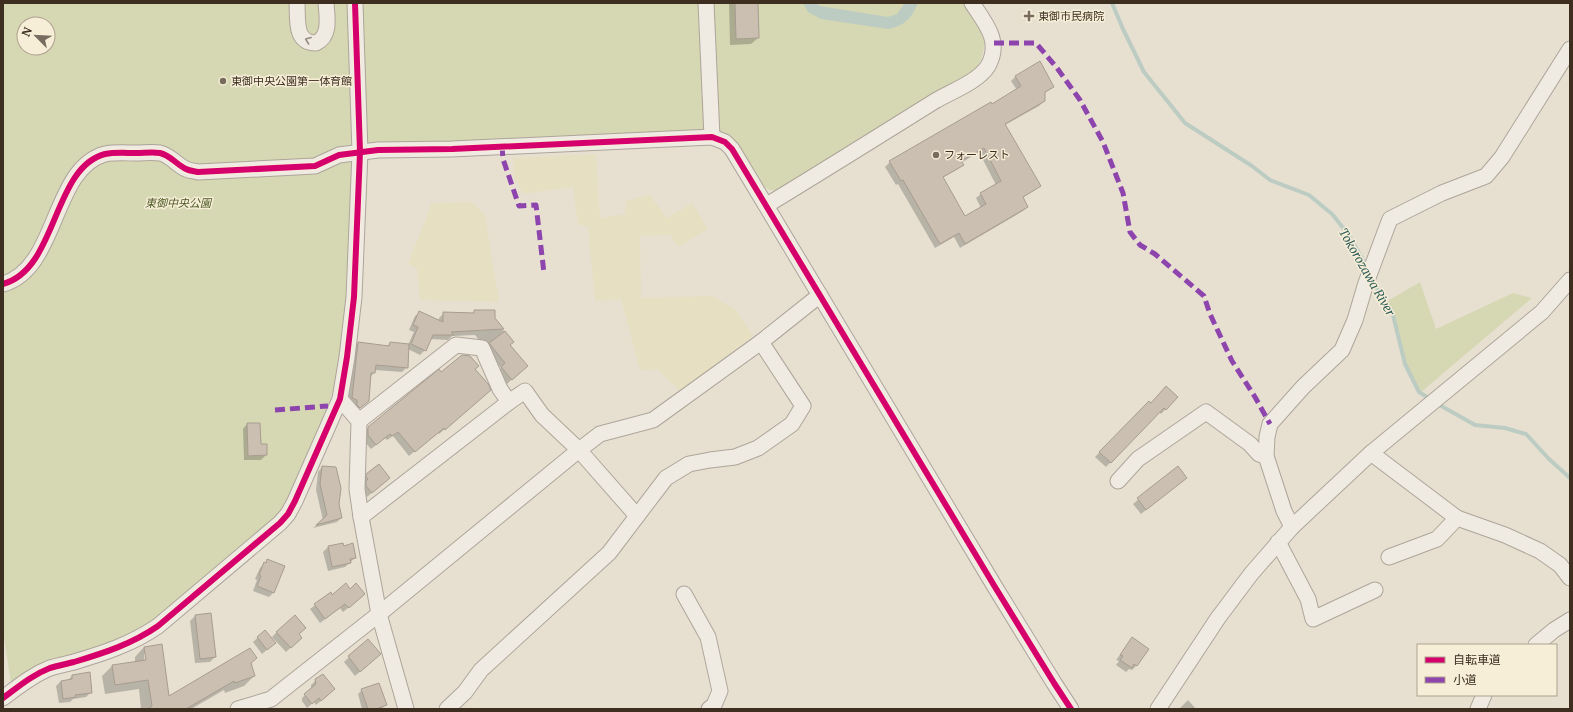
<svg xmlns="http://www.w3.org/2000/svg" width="1573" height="712" viewBox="0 0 1573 712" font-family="Merriweather,'Noto Sans JP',serif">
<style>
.farmland{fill:#e6dfc2}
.green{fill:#d6d7b3;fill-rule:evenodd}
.water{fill:#bcccc2}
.shadow{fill:#0003;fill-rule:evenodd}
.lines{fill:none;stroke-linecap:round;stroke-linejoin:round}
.stream{stroke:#bcccc2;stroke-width:4}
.building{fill:#cbbfb2;stroke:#a89c90;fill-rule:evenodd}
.minor-casing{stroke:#ada599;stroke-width:17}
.minor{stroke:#efebe3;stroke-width:15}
.quiet{stroke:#8e44ad;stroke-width:5;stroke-dasharray:10 5;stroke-linecap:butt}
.cycleway-casing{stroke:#f7eed8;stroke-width:8}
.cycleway{stroke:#d6006c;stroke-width:6}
.oneway{stroke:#968c82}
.poi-dot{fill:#786c5e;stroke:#f7eed8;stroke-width:1.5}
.labels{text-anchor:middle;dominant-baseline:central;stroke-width:3;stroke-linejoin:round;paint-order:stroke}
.poi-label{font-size:11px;fill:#3d2e20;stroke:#f7eed8;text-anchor:start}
.park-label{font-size:11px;font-style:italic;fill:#4d5a26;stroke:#f7eed8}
.water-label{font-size:12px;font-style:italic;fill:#2f5d5a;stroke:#f7eed8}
</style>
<rect width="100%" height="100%" fill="#e7e0d1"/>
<g class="farmland">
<path d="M596,154L600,218L625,214L626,201L650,195L667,218L692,203L708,229L678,247L670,235L640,236L641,298L712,296L736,310L753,336L680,391L657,369L640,370L621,299L595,301L588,227L578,224L573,187L523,194L514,177L513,158Z"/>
<path d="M472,202L485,215L499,302L420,300L417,269L408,263L426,219L431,203Z"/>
</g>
<g class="green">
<path d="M3,3H964C983,30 992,38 976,70L777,191L770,190L763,186L740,148L692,133L352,145V205L349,278L337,379L328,406L283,508L274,519L168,609L147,625L125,637L52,661L26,673L11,683L3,631ZM24,24H48V48H24Z"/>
<path d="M1420,282L1436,329L1513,293L1532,298L1420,393L1405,364L1392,311L1386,302Z"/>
</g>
<path class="water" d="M803,3H816L820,6L888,17L897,14L905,3H918C912,18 904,26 888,29L821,19L808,12Z"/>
<g class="shadow">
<path d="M729,3H757L758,38L751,44L730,45Z"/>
<path d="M1016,76L1053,86L1044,94V101L1039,106L1005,125L1040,186L1035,190L1022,198L1027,207L1023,211L960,248L954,237L935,248L898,184L896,185L885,167L890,162L1017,90L1011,81ZM979,152L996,185L981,194L976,198L981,208L964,217L942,178L958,169L962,165L961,163Z"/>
<path d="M475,311L494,318L512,342L509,345L522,370L507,384L497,372L501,368L475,335L452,336L448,340L430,339L425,350L420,355L408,349L407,367L402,372L375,370L374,373L370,377L368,401L355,412L348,403L353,348L358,343L387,347L390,343L408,345L414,332L409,330L415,316L420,312L439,321V318L444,313L472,314Z"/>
<path d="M474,369L485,394L439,434L438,432L409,456L393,436L387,440L385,438L371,449L363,440V433L368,428L441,373Z"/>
<path d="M1177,397L1161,414L1159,412L1106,467L1095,457L1149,402L1151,404Z"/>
<path d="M247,424L266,455L261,460H244L243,429Z"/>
<path d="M322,467L338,504L341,518L337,522L313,528L323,520L316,490L318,472Z"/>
<path d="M1177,467L1185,478L1141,514L1133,504Z"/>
<path d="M367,474L389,478L367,497L362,491V479Z"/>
<path d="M328,547H343L355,558L345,567L328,571L323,552Z"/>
<path d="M268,560L274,592L269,597L253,591L257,580L255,579L260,568Z"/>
<path d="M330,594L332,596L359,599L343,612L340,608L320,623L310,609Z"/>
<path d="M210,614L215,657L210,662L195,663L190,621L195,616Z"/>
<path d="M265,631L270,647L262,654L253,642Z"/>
<path d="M277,632L301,638L286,652L272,637Z"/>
<path d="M1132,639L1136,666L1132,670L1129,669L1126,672L1116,665L1119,661L1116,660Z"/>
<path d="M368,640L375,659L355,676L344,662Z"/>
<path d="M144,647L161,709H141L139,689L105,694L102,676L112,666L135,663V657ZM144,654H146L147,665H145Z"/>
<path d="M250,664L254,676L244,686L225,693L224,690L191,709H182Z"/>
<path d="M72,676L91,692L86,697L73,699L70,702L59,703L56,686L61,681H67Z"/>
<path d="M316,680L329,694L316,705L314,702L307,708L302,701V698L311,689V685Z"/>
<path d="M363,689L386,705L381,709H362L358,694Z"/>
<path d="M1188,700L1196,709H1179Z"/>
</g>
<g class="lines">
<g class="stream">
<path d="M1112,3L1123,29L1144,72L1185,123L1252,166L1270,180L1309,195L1332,214L1348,234L1367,267"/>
<path d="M1372,279L1376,287L1392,311L1405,364L1419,392L1430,399"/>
<path d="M1436,403L1475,425L1505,428L1526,434L1549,459L1570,478"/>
</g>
</g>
<g class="building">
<path d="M735,3H758L759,38L736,39Z"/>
<path d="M1040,61L1054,87L1045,92V101L1005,124L1041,186L1023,197L1028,207L965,244L959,233L940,244L903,180L901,181L889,161L991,102L992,104L1021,86L1015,76ZM984,148L1001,181L980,193L986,204L965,216L943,177L964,165L961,161Z"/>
<path d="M474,310H495V318L504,329L451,332L454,335H433L426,351L411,344L418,327L413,325L419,311L443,322V312L474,313Z"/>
<path d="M505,331L514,342L510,345L528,366L512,380L501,367L505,363L489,343Z"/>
<path d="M358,342L389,346L390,342L409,344L408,368L376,365L375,373H371L369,401L360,408L357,405V400L352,398Z"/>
<path d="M462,355L470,356L479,366L475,369L489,385L491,390L445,430L444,428L415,452L398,432L392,436L390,434L376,445L368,435V427L439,369L441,372Z"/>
<path d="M1166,386L1178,397L1166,410L1164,408L1111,463L1099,452L1149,401L1151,403Z"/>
<path d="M247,423H260L261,444H267V455L248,456Z"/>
<path d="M379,464L390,478L372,493L366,486V481L368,479L366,477V474Z"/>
<path d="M322,466L336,467L341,488L339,504L342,518L316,525L327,515L320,484Z"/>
<path d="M1178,466L1187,478L1146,510L1137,498Z"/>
<path d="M343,543L344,546L353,543L356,558L350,559L351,563L332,567L328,546Z"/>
<path d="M267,559L285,566L274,593L257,586L261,576L259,575L264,562L266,563Z"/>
<path d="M346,583L350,589L356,583L365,594L349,608L345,604L325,619L314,604L331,592L332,595Z"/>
<path d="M211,613L216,657L200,659L195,615Z"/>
<path d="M295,615L306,628L299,634L302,638L291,648L276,632Z"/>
<path d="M265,630L276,643L267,650L257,637Z"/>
<path d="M1132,637L1149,649L1137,666L1134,664L1132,668L1120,660L1123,656L1120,655Z"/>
<path d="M368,639L381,654L360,672L348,656Z"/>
<path d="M162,644L169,696L250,648L257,658L251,663L255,676L235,683L234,681L186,709H147L152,706L148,680L115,685L112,665L146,660L144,647Z"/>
<path d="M90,672L92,693L75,695L76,697L63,699L61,681L72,679V675Z"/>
<path d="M323,674L335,689L321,701L319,698L312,704L304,694L316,684L315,679Z"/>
<path d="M379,683L387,705L376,709H368L361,689Z"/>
</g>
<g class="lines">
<defs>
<g id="minor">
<path d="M297,3C298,19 294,43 316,43C331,36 327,17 326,3"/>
<path d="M706,3L712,137"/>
<path d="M767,205C823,171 879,136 935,101C950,92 978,82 988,66C1002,41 985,23 972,3"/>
<path d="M3,284C58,269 52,168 105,154C115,152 126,153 136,153C144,153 153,152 160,153C170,155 177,165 186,169C190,171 194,171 198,172L315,166L339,155L378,150L452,149L712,137L725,142L732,149L995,587L1054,683L1071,709"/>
<path d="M340,399L359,421L357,489L361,517L379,614L406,709"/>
<path d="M359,421L456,345L482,348L500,389L509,402L361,517"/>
<path d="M1371,453L1457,518L1505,535L1540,551L1560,565L1570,578"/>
<path d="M1118,481L1138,459L1206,412L1250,444L1259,454L1266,456"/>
<path d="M637,516L579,450L600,434L653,420L761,342L820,295"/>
<path d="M1292,527L1284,511L1266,456L1267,437L1270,424L1303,387L1342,350L1355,320L1366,283L1390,219L1442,193L1486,176L1502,157L1570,49"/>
<path d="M1278,542L1308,599L1313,619L1375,590"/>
<path d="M1389,557L1437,539L1457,518"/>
<path d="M684,594L708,637L720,691L714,705L709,709"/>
<path d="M1536,645L1554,630L1570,620"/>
<path d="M3,698C18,687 32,675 50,668C57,666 66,664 74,662C104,653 132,644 158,626L280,523L288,514L295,501L340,399L347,357L354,297L360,152L355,3"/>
<path d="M238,709L271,699L379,614L579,450L542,415L525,391L509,402"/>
<path d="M447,709L465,692L481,670L609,553L666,478L689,464L710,460L735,457L758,448L792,424L803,406L761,342"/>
<path d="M1158,709L1218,618L1251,574L1292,527L1371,453L1542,312L1570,280"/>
<path d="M1478,709L1484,695"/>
</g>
</defs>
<use href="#minor" class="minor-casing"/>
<use href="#minor" class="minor"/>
<g class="quiet">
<path d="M994,43H1036L1057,68L1080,100L1103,142L1123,193L1130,232L1140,245L1155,254L1204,296L1210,314L1232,361L1255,397L1270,424"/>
<path d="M502,146L503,159L519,206L536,205L544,273"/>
<path d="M275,410L328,406"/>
</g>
<defs>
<g id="cycleway">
<path d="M3,284C58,269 52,168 105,154C115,152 126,153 136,153C144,153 153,152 160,153C170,155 177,165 186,169C190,171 194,171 198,172L315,166L339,155L378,150L452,149L712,137L725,142L732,149L995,587L1054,683L1071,709"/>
<path d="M3,698C18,687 32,675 50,668C57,666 66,664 74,662C104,653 132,644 158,626L280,523L288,514L295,501L340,399L347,357L354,297L360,152L355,3"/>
</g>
</defs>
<use href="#cycleway" class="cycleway-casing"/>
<use href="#cycleway" class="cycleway"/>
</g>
<defs><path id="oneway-chevron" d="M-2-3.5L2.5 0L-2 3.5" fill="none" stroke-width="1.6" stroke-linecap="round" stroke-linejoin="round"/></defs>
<use class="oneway" href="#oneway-chevron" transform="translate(308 40) rotate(-159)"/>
<g class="poi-dot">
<path d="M1027 10h4v4h4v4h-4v4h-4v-4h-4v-4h4z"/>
<circle cx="223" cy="81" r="4"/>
<circle cx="936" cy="155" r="4"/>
</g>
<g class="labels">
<g class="poi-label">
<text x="1038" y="16">東御市民病院</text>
<text x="231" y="81">東御中央公園第一体育館</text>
<text x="944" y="155">フォーレスト</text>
</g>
<g class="park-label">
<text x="178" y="203">東御中央公園</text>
</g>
<g class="water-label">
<text transform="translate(1367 272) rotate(60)">Tokorozawa River</text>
</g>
</g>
<rect width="1573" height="712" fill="none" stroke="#3d2e20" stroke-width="8"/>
<rect x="1417" y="644" width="140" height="52" fill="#f7eed8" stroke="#ada18e"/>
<rect x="1425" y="657" width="20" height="6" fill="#d6006c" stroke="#ada18e"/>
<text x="1453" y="664" font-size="12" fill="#3d2e20">自転車道</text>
<rect x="1425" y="677" width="20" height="6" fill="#8e44ad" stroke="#ada18e"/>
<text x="1453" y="684" font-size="12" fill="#3d2e20">小道</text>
<g transform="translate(36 36) rotate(294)"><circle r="19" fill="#f7eed8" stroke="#ada18e"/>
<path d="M0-3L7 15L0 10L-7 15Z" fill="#786c5e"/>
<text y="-6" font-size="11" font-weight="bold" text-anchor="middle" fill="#3d2e20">N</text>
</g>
</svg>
